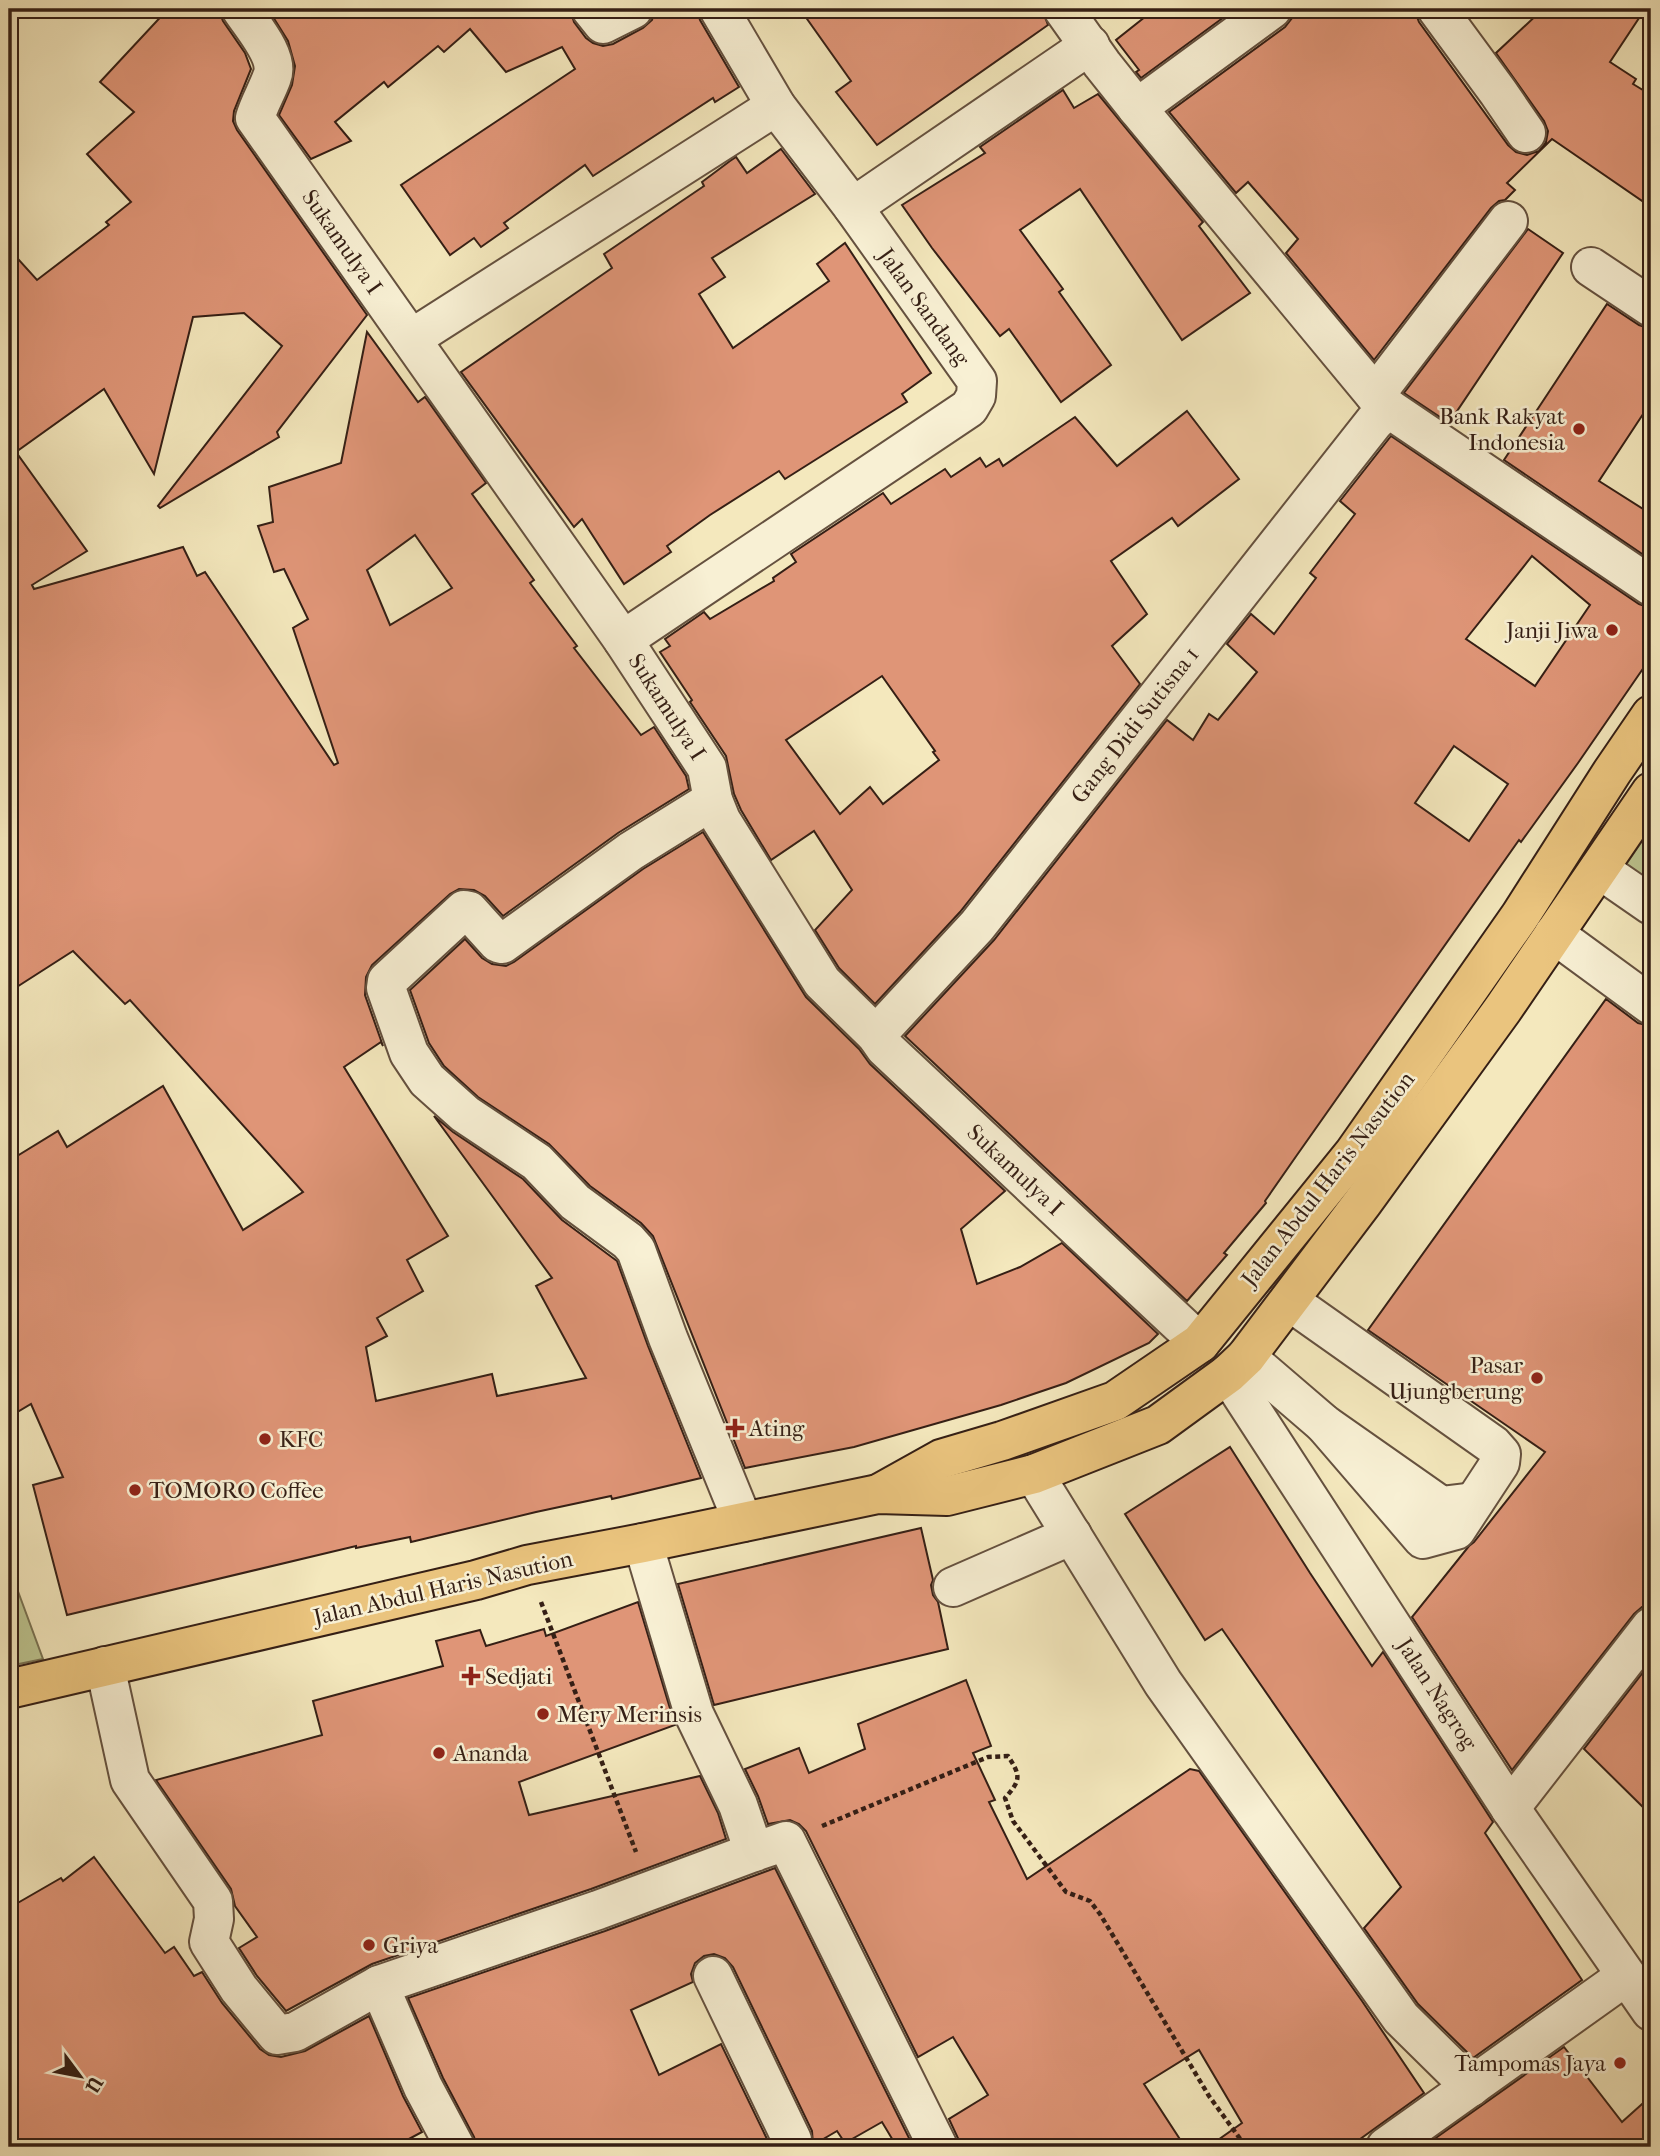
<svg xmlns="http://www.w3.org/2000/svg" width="1660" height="2156" viewBox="0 0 1660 2156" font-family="'IM FELL French Canon',serif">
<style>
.green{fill:#bdc590;stroke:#797252;stroke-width:2}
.building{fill:#df9577;stroke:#351f15;stroke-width:2;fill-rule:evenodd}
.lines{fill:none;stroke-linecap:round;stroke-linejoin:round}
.minor-casing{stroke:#65513f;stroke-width:42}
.highway-casing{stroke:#351f15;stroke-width:42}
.path{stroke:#351f15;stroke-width:4.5;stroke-dasharray:5 3.5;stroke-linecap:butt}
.minor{stroke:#f8f0d4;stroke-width:38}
.highway{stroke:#eac47e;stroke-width:38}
.poi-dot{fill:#8f2418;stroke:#f8f0d4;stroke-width:2.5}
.labels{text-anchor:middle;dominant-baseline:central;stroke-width:5;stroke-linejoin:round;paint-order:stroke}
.street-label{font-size:23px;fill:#351f15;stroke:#f8f0d4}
.poi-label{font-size:23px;fill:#351f15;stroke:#f8f0d4;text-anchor:start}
</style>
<rect width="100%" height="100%" fill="#f4e8bd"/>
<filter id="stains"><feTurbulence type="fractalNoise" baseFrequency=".00286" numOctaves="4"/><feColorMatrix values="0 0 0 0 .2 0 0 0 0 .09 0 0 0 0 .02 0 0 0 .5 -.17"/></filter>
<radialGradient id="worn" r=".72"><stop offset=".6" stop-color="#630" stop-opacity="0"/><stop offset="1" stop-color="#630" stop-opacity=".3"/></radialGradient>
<g class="green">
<path d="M1651,828V885L1625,866Z"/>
<path d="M9,1567L43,1659L9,1666Z"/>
</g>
<g class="building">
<path d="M168,9H217L219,11L223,21L245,53L251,69L234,111L233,121L237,130L367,315L277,432L279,437L160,508L158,506L282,346L244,313L193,317L154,474L104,389L16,452L87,551L32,585L34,589L183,547L197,576L205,572L334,765L338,763L293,628L308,619L284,569L274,572L258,526L273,522L269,487L341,463L367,332L418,402L425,397L486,483L472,494L534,580L530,583L577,646L574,648L641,735L654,727L686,776L689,789L618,833L503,916L485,896L474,890L459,889L450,894L372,965L366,977L365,995L383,1046L381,1042L344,1067L448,1236L407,1260L423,1291L377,1318L387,1336L366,1347L376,1401L492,1374L497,1396L586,1378L536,1286L552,1278L434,1116L453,1132L523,1179L562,1220L617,1261L648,1346L701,1478L612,1499L611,1496L536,1512L411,1542L410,1537L356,1548V1546L67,1615L33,1485L63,1477L31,1404L9,1417V1161L58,1131L67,1147L163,1086L243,1230L303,1192L130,1000L125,1004L73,951L9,992V249L37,280L109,225L106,222L131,202L87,154L134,112L100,82ZM415,535L452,588L390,625L367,570Z"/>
<path d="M268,9H570L574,22L586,38L593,43L603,46L613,44L643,28L652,20L655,9H697L700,20L739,87L715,102L713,98L593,176L585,165L504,223L508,228L481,247L474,238L450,255L401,185L575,69L562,47L506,72L470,29L444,52L438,46L388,87L384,82L335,122L351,141L311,159L279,115L292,85L295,66L288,41Z"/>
<path d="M800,9H1042L1048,25L877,145L836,92L851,81Z"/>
<path d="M1155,9H1235L1141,78L1136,72L1139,70L1116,40Z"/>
<path d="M1294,9H1414L1419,22L1508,145L1516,152L1527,155L1539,151L1546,142L1548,131L1544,121L1496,53L1543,9H1645L1610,62L1636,79L1633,84L1651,95V207L1552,139L1507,183L1515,190L1505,200L1499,201L1491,208L1374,360L1286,253L1298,239L1248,182L1236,193L1169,112L1285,27L1292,18Z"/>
<path d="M1063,90L1074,108L1098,94L1203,222L1199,226L1250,293L1182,340L1080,189L1020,230L1063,289L1059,292L1111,365L1061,402L1009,329L1000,336L932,248L902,205L985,153L980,147Z"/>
<path d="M781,149L815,194L712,258L725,277L699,294L733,348L829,281L817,264L845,243L931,373L902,394L907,402L785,479L779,471L710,515L667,546L671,552L624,584L582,519L574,527L461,372L612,268L604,254L704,186L702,182L730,161L736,157L747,173Z"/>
<path d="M1528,229L1563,253L1449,423L1404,393Z"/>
<path d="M1607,304L1639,325L1651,329V402L1599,481L1651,514V560L1504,460Z"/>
<path d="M1187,411L1239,479L1178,526L1172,518L1111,561L1147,614L1112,646L1140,684L960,912L875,1004L839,968L815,930L852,890L814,831L771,860L741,810L734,794L726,756L690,702L692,700L660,652L670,646L665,639L704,612L710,619L774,581L773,578L796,562L791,554L883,493L891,504L945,469L951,477L980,458L986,467L999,459L1003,466L1075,417L1117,466ZM882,676L935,751L933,752L939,760L883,804L870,787L840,814L786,740Z"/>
<path d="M1391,436L1639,604L1651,608V657L1578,763L1521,842L1519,840L1297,1155L1265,1201L1266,1203L1224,1253L1227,1255L1187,1301L905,1036L994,940L1167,720L1193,740L1209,714L1218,720L1257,672L1227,644L1251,614L1274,634L1316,578L1310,573L1355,514L1340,501ZM1532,556L1590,605L1535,686L1466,639ZM1454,746L1508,784L1469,841L1415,803Z"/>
<path d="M703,832L806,997L859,1049L870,1064L1005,1191L961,1229L977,1284L1020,1267L1062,1243L1158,1334L1149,1343L1066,1383L1001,1405L854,1447L745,1468L653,1236L641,1223L590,1186L549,1144L478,1097L444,1066L429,1043L410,990L465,939L482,958L492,964L506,966L514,962L643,869Z"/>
<path d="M1606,999L1638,1023L1651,1026V1606L1642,1607L1634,1614L1512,1770L1412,1617L1469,1546L1474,1542L1545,1452L1368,1330Z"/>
<path d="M1230,1447L1310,1573L1372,1666L1383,1652L1493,1822L1485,1833L1582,1980L1473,2058L1418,2004L1364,1928L1401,1887L1222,1629L1205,1640L1125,1514Z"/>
<path d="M921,1528L933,1580L931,1585L933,1595L938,1602L948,1649L714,1705L678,1584Z"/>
<path d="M638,1602L675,1725L519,1782L529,1815L700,1776L718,1813L726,1839L591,1889L372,1964L286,2011L257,1976L239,1948L257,1937L235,1906L231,1889L156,1780L322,1735L313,1701L443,1666L436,1641L480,1630L486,1646L544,1629L546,1636Z"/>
<path d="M1651,1662V1815L1584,1749Z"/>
<path d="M966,1680L991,1746L973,1753L995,1800L989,1802L1027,1879L1190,1769L1199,1771L1362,2001L1424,2093L1349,2147H1208L1242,2123L1199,2050L1144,2084L1185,2147H962L949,2119L988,2095L953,2037L918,2057L806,1831L799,1824L790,1820L768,1824L758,1796L745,1769L799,1748L809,1773L865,1749L858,1724Z"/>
<path d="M94,1857L165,1953L174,1947L194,1976L202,1972L222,2003L260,2049L269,2055L281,2057L305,2051L369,2016L403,2096L422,2132L394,2147H9V1908L61,1878L63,1881Z"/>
<path d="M775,1868L913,2146L897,2147L882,2122L845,2143L837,2131L813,2145L812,2131L733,1967L725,1958L714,1954L704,1956L695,1963L691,1974L693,1982L631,2010L659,2075L721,2044L768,2141L756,2147H477L474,2137L443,2078L408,1998L605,1931Z"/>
<path d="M1564,2047L1622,2122L1651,2096V2147H1423Z"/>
</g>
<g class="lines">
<defs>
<g id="minor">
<path d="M241,9C252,26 280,57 272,77C267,91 259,104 255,118L623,640L707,768L713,800L721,820L822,982L876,1035L885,1048L1200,1343"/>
<path d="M591,9L603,24L633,9"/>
<path d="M1063,9L1102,64L1137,108L1375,395L1388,408L1651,586"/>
<path d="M1437,9L1498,92L1526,133"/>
<path d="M1137,108L1272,9"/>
<path d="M853,207L1090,45"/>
<path d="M1591,267L1651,307"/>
<path d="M411,339L776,106"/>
<path d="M1375,395L1508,221"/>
<path d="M623,640L969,408L976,396L977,381L853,207L776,106L719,9"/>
<path d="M713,800L631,851L502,944L498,943L469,911L464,910L387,981L386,988L409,1053L427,1080L465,1114L537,1162L575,1202L628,1241L636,1250L668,1338L743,1522"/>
<path d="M1599,869L1651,905"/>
<path d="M1554,934L1651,1005"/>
<path d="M876,1035L977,926L1374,422L1388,408"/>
<path d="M1289,1301L1493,1445L1501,1454L1500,1463L1456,1530L1423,1539L1324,1424"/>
<path d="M1246,1357L1324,1424L1441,1506L1474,1502"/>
<path d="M1228,1374L1510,1808L1651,2011"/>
<path d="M1034,1474L1163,1683L1401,2018L1471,2087"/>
<path d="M953,1587L1072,1535"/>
<path d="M105,1666L130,1780L213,1901L214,1919L209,1942L239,1989L277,2035L295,2032L379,1985"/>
<path d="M1510,1808L1651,1627"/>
<path d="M754,1852L786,1841L938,2147"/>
<path d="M713,1976L792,2140L789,2147"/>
<path d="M455,2147L423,2087L379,1985L598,1910L754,1852L738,1805L694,1714L643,1543"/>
<path d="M1386,2147L1626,1976"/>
</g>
<g id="highway">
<path d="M880,1493L941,1459L1002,1441L1115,1401L1200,1343L1354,1153L1520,916L1612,772L1651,715"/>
<path d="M9,1689L476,1580L527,1565L643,1543L878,1494L947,1496L1034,1474L1158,1425L1228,1374L1246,1357L1363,1202L1503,1009L1651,792"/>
</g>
</defs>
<use href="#minor" class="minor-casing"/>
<use href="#highway" class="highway-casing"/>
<g class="path">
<path d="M541,1602L636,1852"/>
<path d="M822,1826L988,1757L1008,1756C1021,1776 1021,1780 1005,1798L1013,1821L1066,1892L1090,1901L1100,1914L1209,2096L1246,2147"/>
</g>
<use href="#minor" class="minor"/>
<use href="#highway" class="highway"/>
</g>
<g class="poi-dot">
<circle cx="1579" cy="429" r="7"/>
<circle cx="1612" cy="630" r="7"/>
<circle cx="1537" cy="1378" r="7"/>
<path d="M731.5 1417.5h7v7h7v7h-7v7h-7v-7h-7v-7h7z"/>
<circle cx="265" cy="1439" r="7"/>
<circle cx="135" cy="1490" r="7"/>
<path d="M467.5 1665.5h7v7h7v7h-7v7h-7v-7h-7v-7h7z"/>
<circle cx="543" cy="1714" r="7"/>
<circle cx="439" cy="1753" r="7"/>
<circle cx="369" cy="1945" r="7"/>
<circle cx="1620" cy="2063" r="7"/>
</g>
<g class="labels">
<g class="street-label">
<text transform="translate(342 242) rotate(55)">Sukamulya I</text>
<text transform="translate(924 307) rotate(54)">Jalan Sandang</text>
<text transform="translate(667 707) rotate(57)">Sukamulya I</text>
<text transform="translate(1135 725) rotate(-52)">Gang Didi Sutisna 1</text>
<text transform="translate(1015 1170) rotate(43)">Sukamulya I</text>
<text transform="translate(1328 1179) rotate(-52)">Jalan Abdul Haris Nasution</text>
<text transform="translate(443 1588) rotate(-13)">Jalan Abdul Haris Nasution</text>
<text transform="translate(1437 1694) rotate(57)">Jalan Nagrog</text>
</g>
<g class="poi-label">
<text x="1565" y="416" text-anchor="end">Bank Rakyat<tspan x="1565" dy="26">Indonesia</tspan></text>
<text x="1598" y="630" text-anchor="end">Janji Jiwa</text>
<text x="1523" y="1365" text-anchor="end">Pasar<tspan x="1523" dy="26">Ujungberung</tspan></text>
<text x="749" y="1428">Ating</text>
<text x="279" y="1439">KFC</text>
<text x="149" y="1490">TOMORO Coffee</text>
<text x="485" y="1676">Sedjati</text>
<text x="557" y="1714">Mery Merinsis</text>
<text x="453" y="1753">Ananda</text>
<text x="383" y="1945">Griya</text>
<text x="1606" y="2063" text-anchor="end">Tampomas Jaya</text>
</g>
</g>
<rect width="1660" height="2156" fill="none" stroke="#f4e8bd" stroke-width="35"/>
<rect x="10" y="10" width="1639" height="2135" fill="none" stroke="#351f15" stroke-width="3.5"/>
<rect x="18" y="18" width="1625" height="2121" fill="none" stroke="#351f15" stroke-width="2"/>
<g transform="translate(80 2076) rotate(122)" stroke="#f8f0d4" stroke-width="5" paint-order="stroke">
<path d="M0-5L12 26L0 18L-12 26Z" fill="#351f15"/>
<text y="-10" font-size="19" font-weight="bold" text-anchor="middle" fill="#351f15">U</text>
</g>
<rect width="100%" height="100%" filter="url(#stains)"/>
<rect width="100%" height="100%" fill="url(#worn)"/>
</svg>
